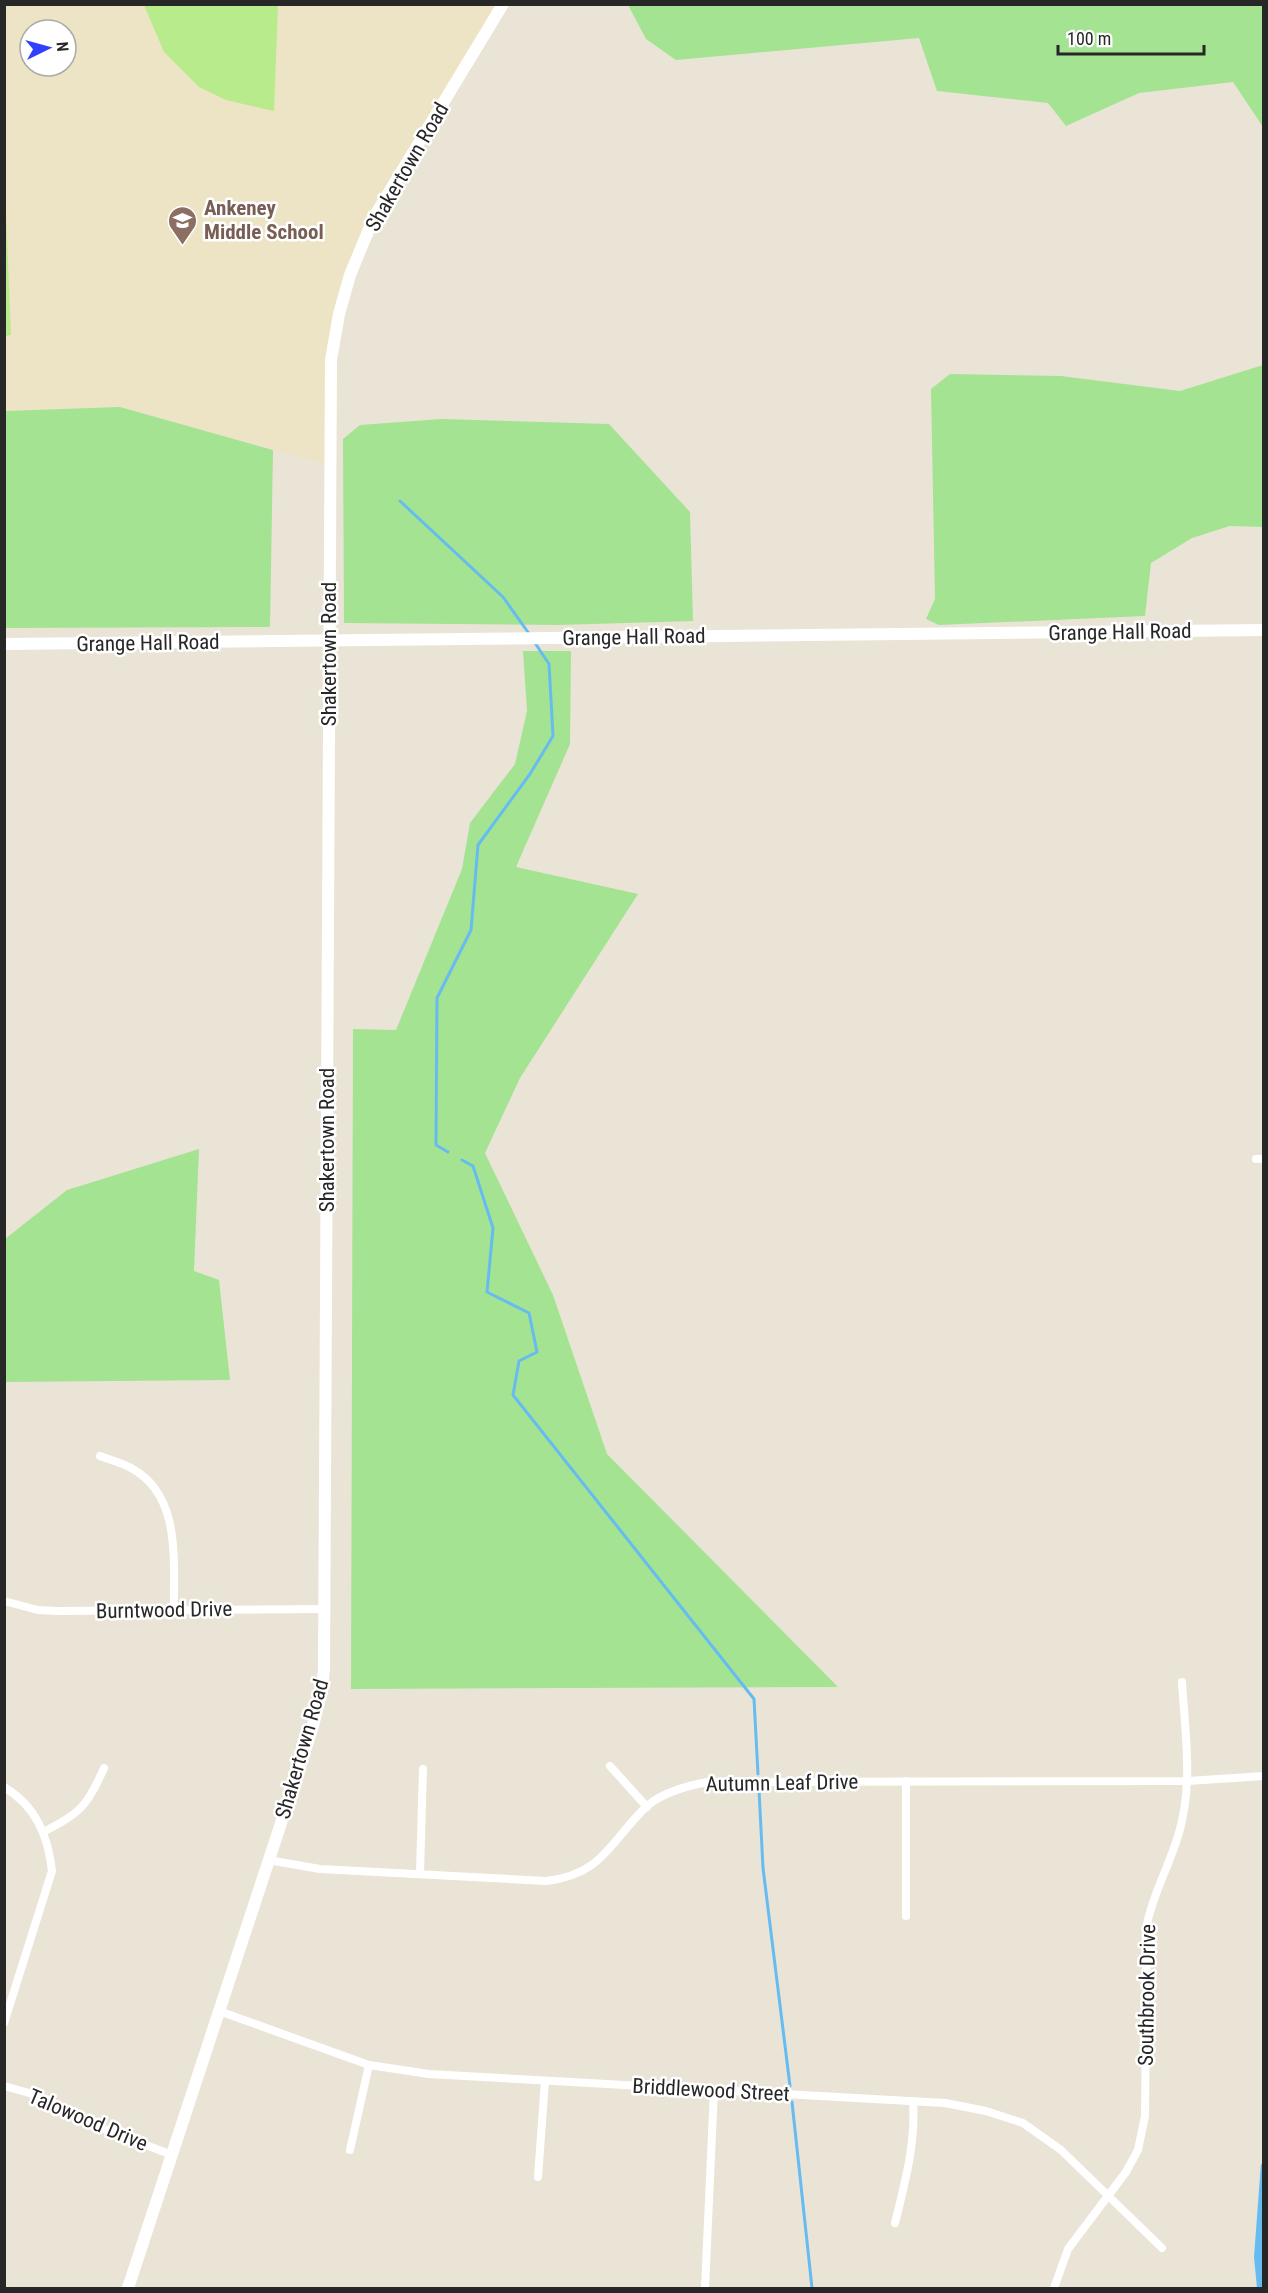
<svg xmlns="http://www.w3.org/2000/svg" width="1268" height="2293" viewBox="0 0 1268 2293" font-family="'Roboto Condensed',sans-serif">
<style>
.education{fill:#ede4c5;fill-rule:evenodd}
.green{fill:#a4e391}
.pitch{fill:#b8eb8c}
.water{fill:#66bcf0}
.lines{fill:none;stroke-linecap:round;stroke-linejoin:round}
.stream{stroke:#66bcf0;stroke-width:3}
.street{stroke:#fff;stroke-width:8}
.secondary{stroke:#fff;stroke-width:12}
.labels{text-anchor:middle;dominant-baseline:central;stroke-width:5;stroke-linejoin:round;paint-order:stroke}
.street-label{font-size:21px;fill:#272727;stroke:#fff}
.education-label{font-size:21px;font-weight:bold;fill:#785e54;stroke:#fff;text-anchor:start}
</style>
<rect width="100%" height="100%" fill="#eae4d7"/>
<path class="education" d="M4,5H503L374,217L339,314L330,465L120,407L5,411ZM30,30H66V66H30Z"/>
<g class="green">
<path d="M628,5H1263V127L1233,82L1139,93L1066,126L1048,103L937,91L919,38L676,60L646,39Z"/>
<path d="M1263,365V527L1230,526L1192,538L1151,563L1145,616L939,625L926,619L935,599L931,389L950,374L1061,376L1180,391Z"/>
<path d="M120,407L273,450L270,627L5,628V411Z"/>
<path d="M441,419L609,424L690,512L693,621L559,625L344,623L343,439L360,425Z"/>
<path d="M523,651H571L570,744L516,867L638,894L520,1078L485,1153L553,1295L607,1454L838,1687L351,1689L353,1029L396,1030L462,869L470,823L515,764L527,711Z"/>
<path d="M199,1149L194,1271L219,1280L230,1380L5,1382V1239L67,1190Z"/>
</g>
<g class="pitch">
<path d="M144,5H278L274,111L226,100L199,87L164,52Z"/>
<path d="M4,166L11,335L5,336H4Z"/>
</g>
<path class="water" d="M1261,2163L1264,2170V2288H1257L1254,2257Z"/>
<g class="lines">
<g class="stream">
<path d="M400,501L503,597L530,635"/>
<path d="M448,1152L436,1145L437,998L471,930L478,845L530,774L553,736L549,664L535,643"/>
<path d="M462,1160L473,1166L493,1228L487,1292L529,1313L537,1352L519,1361L513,1395L754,1699L758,1774"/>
<path d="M759,1790L763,1868L790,2086"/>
<path d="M792,2102L812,2288"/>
</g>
<g class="street">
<path d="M1256,1159H1264"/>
<path d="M100,1456C110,1460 122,1463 131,1468C182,1495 173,1562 174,1609"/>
<path d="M4,1601L38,1610L58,1611L325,1609"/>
<path d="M610,1766L647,1807"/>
<path d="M4,1787C36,1806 48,1836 52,1871L4,2023"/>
<path d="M43,1832C80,1814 88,1805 104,1768"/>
<path d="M268,1860L320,1869L546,1881C604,1874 610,1841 647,1806C663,1792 687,1786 707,1782L1188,1781L1264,1776"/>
<path d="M420,1874L423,1769"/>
<path d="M906,1916V1781"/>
<path d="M219,2011L369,2065L429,2074L945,2103L986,2111L1023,2123L1061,2150L1162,2248"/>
<path d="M4,2086L40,2096L104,2129L172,2155"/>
<path d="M350,2150L369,2065"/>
<path d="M538,2177L545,2081"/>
<path d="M895,2223C905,2182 916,2143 913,2101"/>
<path d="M705,2288L714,2090"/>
<path d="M1054,2288L1068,2249L1126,2172L1138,2150L1145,2116L1147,1924C1154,1890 1172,1861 1180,1829C1193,1781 1185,1730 1182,1682"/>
</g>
<g class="secondary">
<path d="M4,644L1264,630"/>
<path d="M128,2288L313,1726L322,1689L324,1669L331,360L339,314L350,275L374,217L503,4"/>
</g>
</g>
<defs>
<symbol id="school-pin" viewBox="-11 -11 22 30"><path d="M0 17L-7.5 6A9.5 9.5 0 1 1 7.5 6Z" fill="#8d6e63" stroke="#fff"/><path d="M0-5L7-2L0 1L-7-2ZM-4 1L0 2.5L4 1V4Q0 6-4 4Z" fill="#fff"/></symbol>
</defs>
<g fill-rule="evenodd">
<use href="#school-pin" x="166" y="204" width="33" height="45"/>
</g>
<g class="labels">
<g class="street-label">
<text transform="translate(407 167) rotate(-60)">Shakertown Road</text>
<text transform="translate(1120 632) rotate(-1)">Grange Hall Road</text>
<text transform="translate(634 637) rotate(-1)">Grange Hall Road</text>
<text transform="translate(148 643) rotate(-1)">Grange Hall Road</text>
<text transform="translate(329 654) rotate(-90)">Shakertown Road</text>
<text transform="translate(327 1140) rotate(-90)">Shakertown Road</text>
<text transform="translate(164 1610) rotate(-1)">Burntwood Drive</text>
<text transform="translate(302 1749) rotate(-74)">Shakertown Road</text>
<text transform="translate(782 1783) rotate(-1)">Autumn Leaf Drive</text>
<text transform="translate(1147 1995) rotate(-89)">Southbrook Drive</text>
<text transform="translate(711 2090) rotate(3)">Briddlewood Street</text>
<text transform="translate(88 2120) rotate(23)">Talowood Drive</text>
</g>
<g class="education-label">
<text x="204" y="208">Ankeney<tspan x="204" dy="24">Middle School</tspan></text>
</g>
</g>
<rect width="1268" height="2293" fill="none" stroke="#272727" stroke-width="12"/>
<g transform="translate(48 48) rotate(85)"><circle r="28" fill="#ffffff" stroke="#a9a9a9" stroke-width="1.5"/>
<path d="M0-4.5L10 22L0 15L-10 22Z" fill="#3140fd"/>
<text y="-9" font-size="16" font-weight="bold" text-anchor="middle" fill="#272727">N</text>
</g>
<path d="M1058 45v9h146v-9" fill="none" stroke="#272727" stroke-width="3"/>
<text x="1067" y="45" font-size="18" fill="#272727" stroke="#ffffff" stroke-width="4.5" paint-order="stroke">100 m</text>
</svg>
